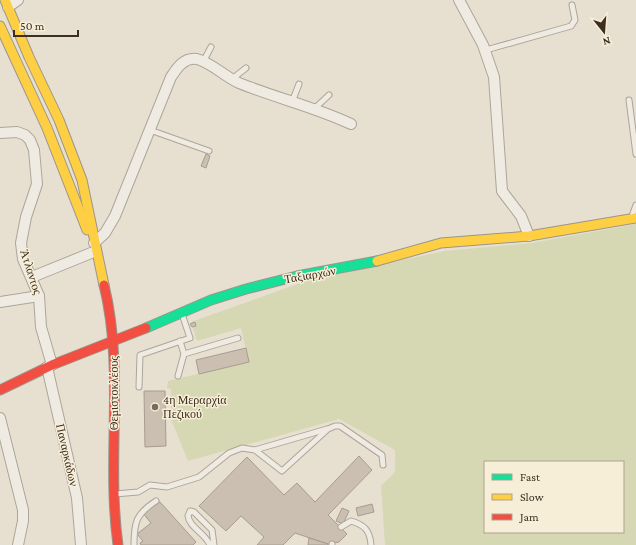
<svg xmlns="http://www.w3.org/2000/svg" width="636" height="545" viewBox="0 0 636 545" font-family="'Crimson Pro',serif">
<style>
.green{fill:#d6d7b3;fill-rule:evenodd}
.building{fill:#cbbfb2;stroke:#a89c90}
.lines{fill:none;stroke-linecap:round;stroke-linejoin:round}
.lane-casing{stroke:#ada599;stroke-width:7}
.street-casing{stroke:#ada599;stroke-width:12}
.fast-casing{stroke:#9c958a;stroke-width:11}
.slow-casing{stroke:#9c958a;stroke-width:11}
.jam-casing{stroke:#9c958a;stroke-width:11}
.lane{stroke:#efebe3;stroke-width:5}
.street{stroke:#efebe3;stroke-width:10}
.fast{stroke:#16e098;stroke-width:9}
.slow{stroke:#ffcf43;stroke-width:9}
.jam{stroke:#f24e42;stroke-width:9}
.poi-dot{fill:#786c5e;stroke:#f7eed8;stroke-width:1.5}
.labels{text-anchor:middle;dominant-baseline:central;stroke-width:3;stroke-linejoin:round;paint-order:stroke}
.street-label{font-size:12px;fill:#3d2e20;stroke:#f7eed8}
.poi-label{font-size:12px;fill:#3d2e20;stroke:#f7eed8;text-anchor:start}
</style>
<rect width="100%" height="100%" fill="#e7e0d1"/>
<path class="green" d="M636,224V545H385L381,486L395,472V450L339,419L188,461L171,419V389L167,388L168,381L249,362L241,328L197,341L191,322L312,279L445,251L532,243ZM485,462H623V532H485Z"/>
<g class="building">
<path d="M206,154L210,156L206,168L201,166Z"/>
<path d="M195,322L196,326L192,327L190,324Z"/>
<path d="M246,348L249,362L199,374L196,360Z"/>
<path d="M144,391H165L166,446L145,447Z"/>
<path d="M359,456L372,470L328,515L347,534L339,542L328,544L295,533L283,545H257L264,537L241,516L226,531L199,506L247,457L284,495L297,483L315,502Z"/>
<path d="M160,502L196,542L193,545H141L140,543L143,541L137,534L151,523L143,513Z"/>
<path d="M372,504L374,512L358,516L356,508Z"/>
<path d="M342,508L349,511L343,524L336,521Z"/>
<path d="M309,538L328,544V545H308Z"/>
</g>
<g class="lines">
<defs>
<g id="lane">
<path d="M486,50L571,26L575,20L572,5"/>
<path d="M203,62L211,47"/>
<path d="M232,79L246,68"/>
<path d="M629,100L636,154"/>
<path d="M292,102L299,84"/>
<path d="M314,109L329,95"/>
<path d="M150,130L209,151"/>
<path d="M632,216L636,205"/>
<path d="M184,354L238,338"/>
<path d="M178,376L184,354L180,341"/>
<path d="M139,387L140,355L190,338L182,314"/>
<path d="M255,450L327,429"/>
<path d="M115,494L138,492L150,485L167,487L199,477L229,453L242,448L255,450L282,471L328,429L335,426H340L382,455L383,465"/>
<path d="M341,527L351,521C365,525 370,531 371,545"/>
<path d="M332,544V545"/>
<path d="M134,545C134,522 136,514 156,501"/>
<path d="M210,545C205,533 189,527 188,516L190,511L194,512L212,530L214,545"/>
</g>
<g id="street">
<path d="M459,0L483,45L494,77L502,191L521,216L529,236"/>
<path d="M8,7L18,0"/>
<path d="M0,133L17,132L25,135L30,140L34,150L37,184L26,217L21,243L23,259L39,296L41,327L52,365"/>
<path d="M94,243L105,233L115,216L171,77C177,68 184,57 197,59C212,63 225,77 239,83C276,98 315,107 351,124"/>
<path d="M32,277L96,251"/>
<path d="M0,302L39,296"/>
<path d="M47,367L77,498L81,545"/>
<path d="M0,418L23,510V521L18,545"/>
</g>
<path id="fast" d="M146,328L211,300L246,289L297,276L377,261"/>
<g id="slow">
<path d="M5,0L29,57L59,120L82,180L104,285"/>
<path d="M0,26L47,128L87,230"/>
<path d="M377,261L441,243L529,236L636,218"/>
</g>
<g id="jam">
<path d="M104,285C125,370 106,459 118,545"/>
<path d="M0,390L52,365L146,328"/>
</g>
</defs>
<use href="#lane" class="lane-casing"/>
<use href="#street" class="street-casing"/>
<use href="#fast" class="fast-casing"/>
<use href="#slow" class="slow-casing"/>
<use href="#jam" class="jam-casing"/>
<use href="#lane" class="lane"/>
<use href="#street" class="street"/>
<use href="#fast" class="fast"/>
<use href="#slow" class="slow"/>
<use href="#jam" class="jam"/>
</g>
<circle class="poi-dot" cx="155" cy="407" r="4"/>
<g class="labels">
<g class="street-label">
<text transform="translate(31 272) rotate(72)">Άτλαντος</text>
<text transform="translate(310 275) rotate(-10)">Ταξιαρχών</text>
<text transform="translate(114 393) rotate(-90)">Θεμιστοκλέους</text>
<text transform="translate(67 455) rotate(77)">Παναρκάδων</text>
</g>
<g class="poi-label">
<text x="163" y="400">4η Μεραρχία<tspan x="163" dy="14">Πεζικού</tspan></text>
</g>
</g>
<rect x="484" y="461" width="140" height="72" fill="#f7eed8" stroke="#ada18e"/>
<rect x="492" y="474" width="20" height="6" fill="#16e098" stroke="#ada18e"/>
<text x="520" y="481" font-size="12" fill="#3d2e20">Fast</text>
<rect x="492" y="494" width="20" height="6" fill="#ffcf43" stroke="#ada18e"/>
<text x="520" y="501" font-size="12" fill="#3d2e20">Slow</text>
<rect x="492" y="514" width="20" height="6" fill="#f24e42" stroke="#ada18e"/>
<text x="520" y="521" font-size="12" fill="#3d2e20">Jam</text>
<g transform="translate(604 32) rotate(163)" stroke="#f7eed8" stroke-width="3" paint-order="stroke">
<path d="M0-3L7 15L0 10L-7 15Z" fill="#3d2e20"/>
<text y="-6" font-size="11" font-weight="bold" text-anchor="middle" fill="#3d2e20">N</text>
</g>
<path d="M14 30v6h64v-6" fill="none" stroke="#3d2e20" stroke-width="2"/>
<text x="20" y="30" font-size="12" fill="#3d2e20" stroke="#f7eed8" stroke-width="3" paint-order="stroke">50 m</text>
</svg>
